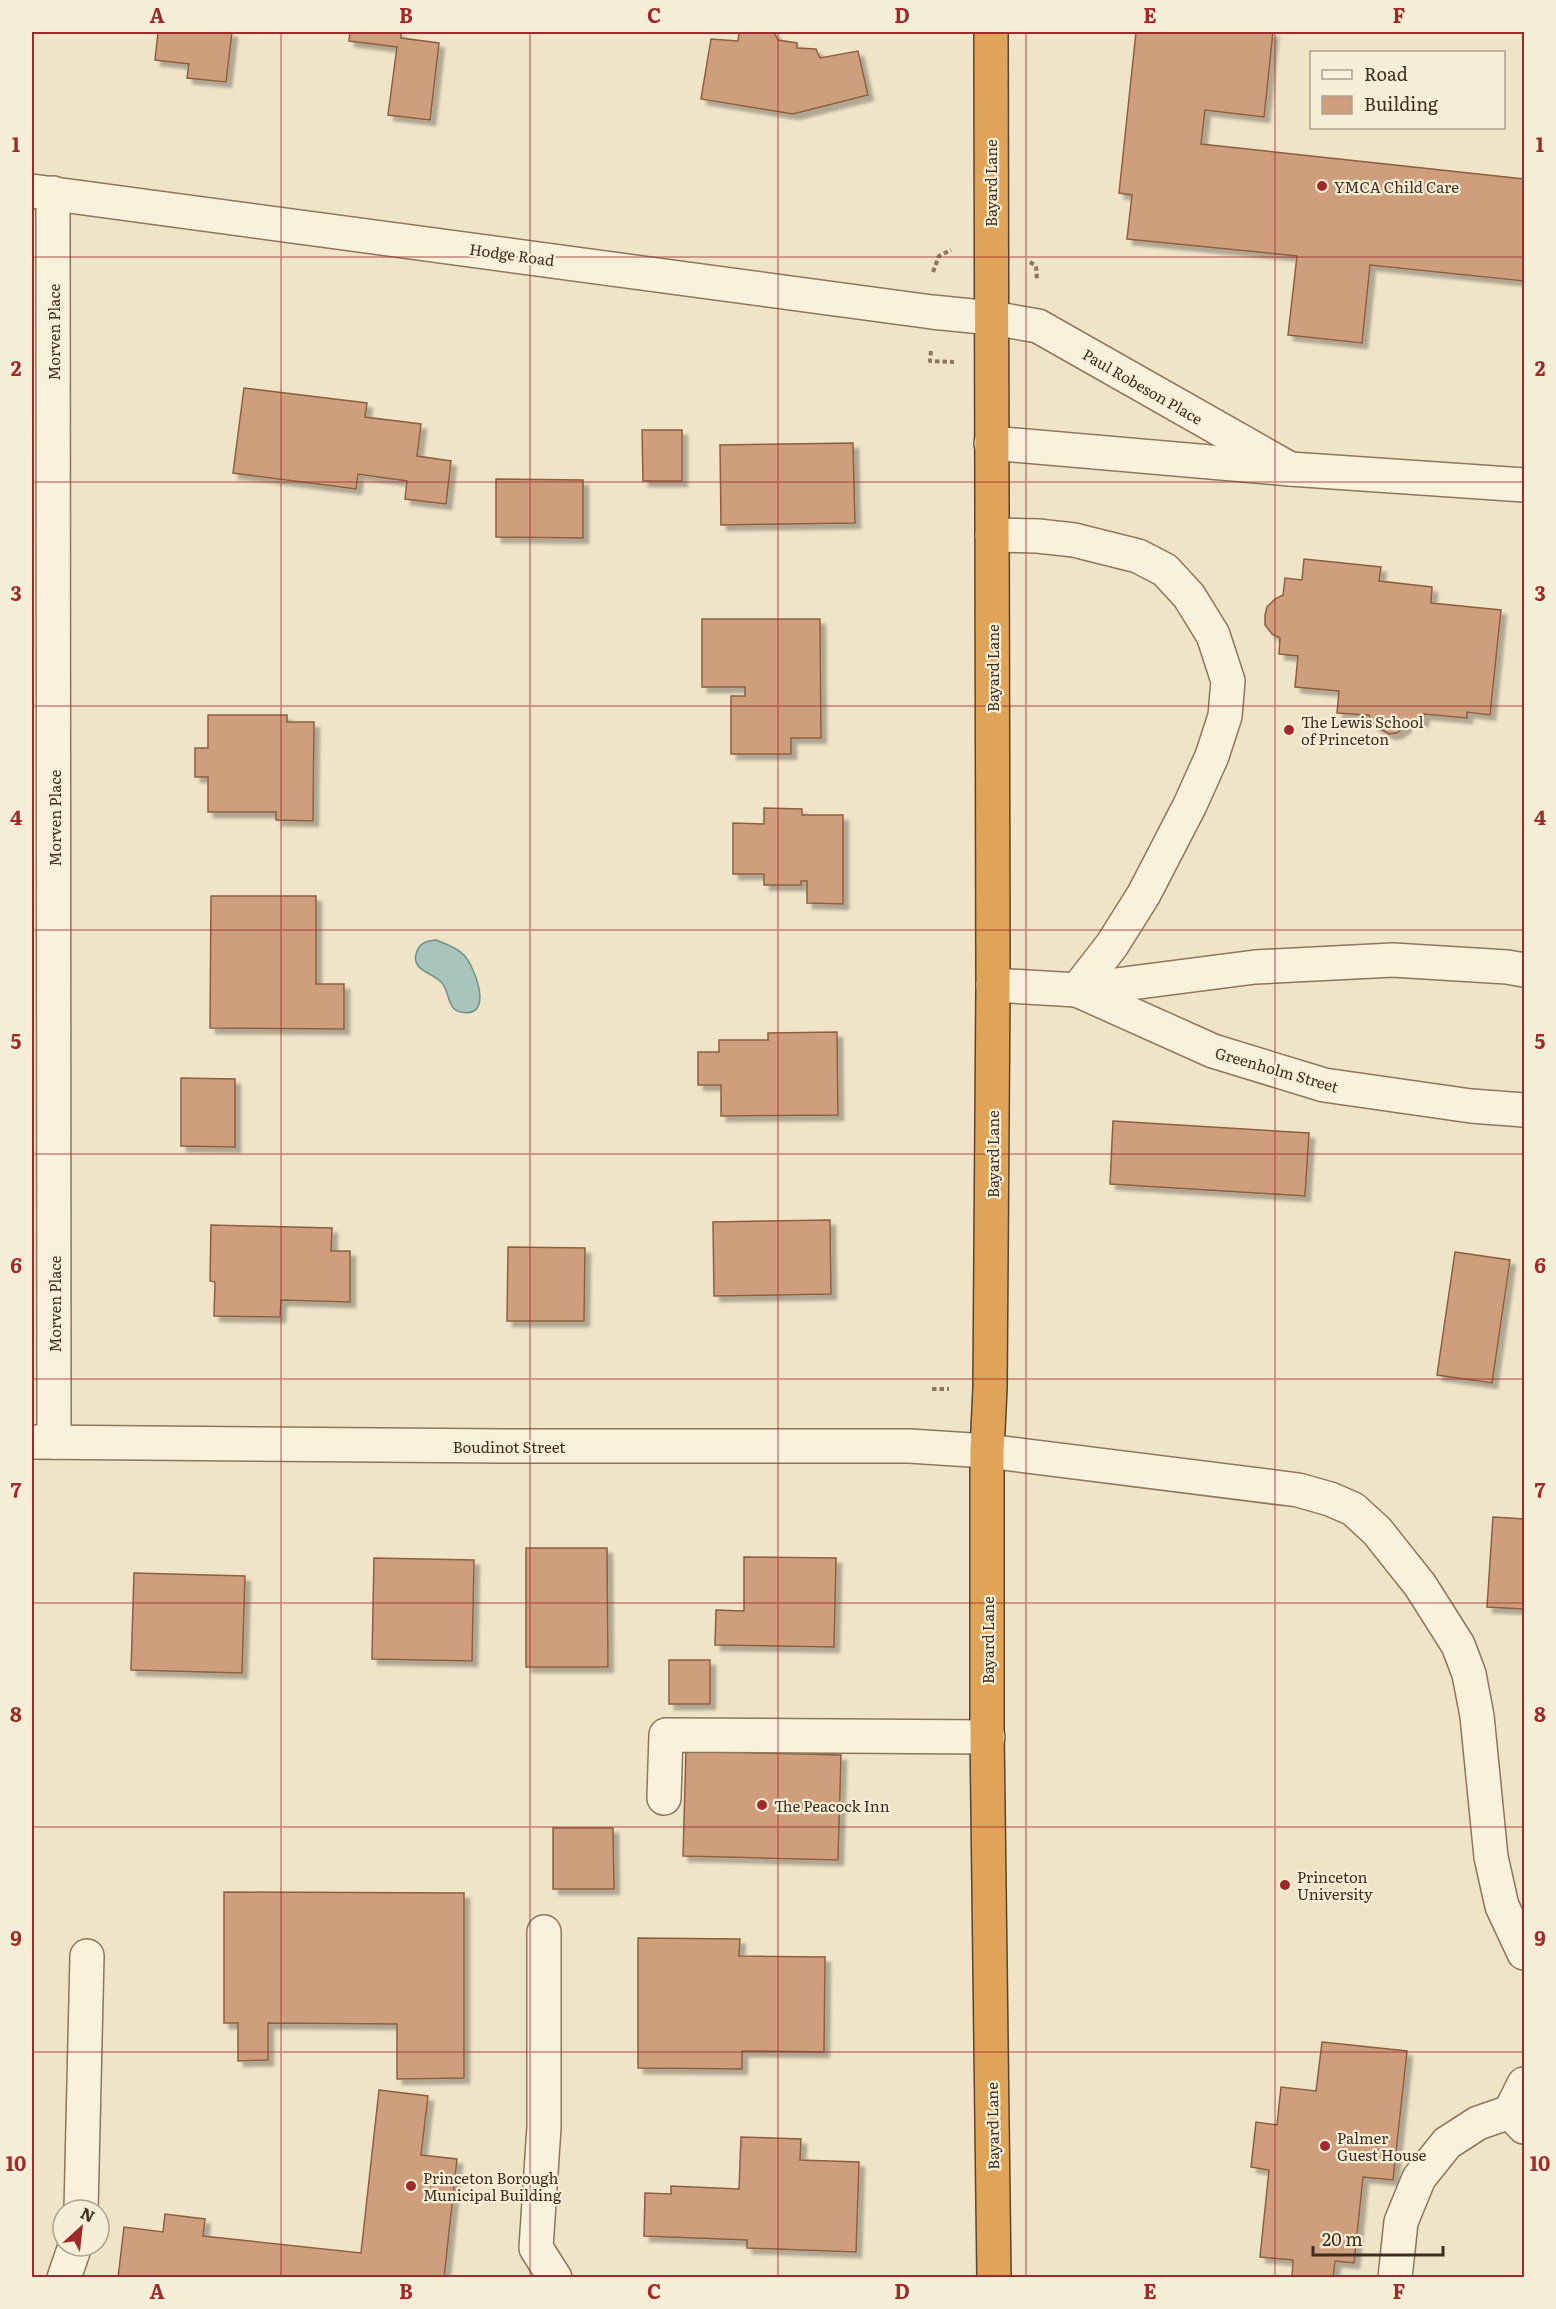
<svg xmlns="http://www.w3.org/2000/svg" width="1556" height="2309" viewBox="0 0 1556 2309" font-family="Literata,serif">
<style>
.water{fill:#a9c4bc;stroke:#6f938a;stroke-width:1.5}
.building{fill:#cf9f7d;stroke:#8d5f41;stroke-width:1.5;filter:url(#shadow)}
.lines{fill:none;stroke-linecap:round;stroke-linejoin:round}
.minor-casing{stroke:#8d765c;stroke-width:36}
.highway-casing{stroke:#5b4430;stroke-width:36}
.path{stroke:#8d765c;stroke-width:4;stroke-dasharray:4.5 3;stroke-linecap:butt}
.minor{stroke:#faf1dc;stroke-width:33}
.highway{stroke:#e0a458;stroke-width:33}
.grid{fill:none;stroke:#9e2a2b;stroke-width:1.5;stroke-opacity:0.55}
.poi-dot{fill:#9e2a2b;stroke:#f7eed8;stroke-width:2}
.labels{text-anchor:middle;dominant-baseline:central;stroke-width:4.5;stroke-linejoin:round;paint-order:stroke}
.street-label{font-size:15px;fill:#3d2e20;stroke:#f7eed8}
.poi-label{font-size:15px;fill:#3d2e20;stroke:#f7eed8;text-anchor:start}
.neatline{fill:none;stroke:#9e2a2b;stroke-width:2}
.grid-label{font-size:20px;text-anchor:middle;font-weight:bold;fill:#9e2a2b}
</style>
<defs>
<filter id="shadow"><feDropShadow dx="5.5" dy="5.5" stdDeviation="1.5" flood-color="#0004"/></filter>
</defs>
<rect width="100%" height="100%" fill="#f0e4c8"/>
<path class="water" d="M436,940C446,944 456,947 464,955C475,967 495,1019 461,1012C447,1010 450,992 442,983C433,972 409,971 417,951C421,942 427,941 436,940Z"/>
<g class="building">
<path d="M158,32H232L226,82L187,78L189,64L155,60Z"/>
<path d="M350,32H401V38L439,43L430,120L388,115L397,47L349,41Z"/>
<path d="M739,32H774L778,40L797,43V48L816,49L820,58L858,51L868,95L793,114L701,99L711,39L738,41Z"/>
<path d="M1136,32H1273L1264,117L1205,110L1201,144L1524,179V281L1370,265L1362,343L1288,335L1297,256L1127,239L1132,195L1119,193Z"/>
<path d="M244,388L367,403L365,417L421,424L417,456L451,461L446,504L405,499L407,481L358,474L356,489L233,473Z"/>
<path d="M642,430H682V481H643Z"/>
<path d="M853,443L855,523L721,525L720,445Z"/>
<path d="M496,479L583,480V538L496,537Z"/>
<path d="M1304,559L1381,567L1379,581L1432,587L1431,603L1501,610L1490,715L1467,712V718L1424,714L1423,721L1408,720L1405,727L1397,733L1389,734L1372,724L1369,715L1337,713L1339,691L1295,687L1298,656L1279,654L1280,638L1272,634L1265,625V615L1267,607L1275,599L1283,595L1285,578L1302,580Z"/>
<path d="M702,619H820L821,738H791V754H731V696H745V687H702Z"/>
<path d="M208,715H287V722H314L313,821L276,820V812H208V777H195V748H208Z"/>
<path d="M764,808L802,809V815H843V904L807,903V881H801V885H764V874H733V823L764,824Z"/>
<path d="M211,896H316V984H344V1029L210,1028Z"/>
<path d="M837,1032L838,1115L721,1116V1085H698V1052H719V1040H768V1033Z"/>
<path d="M181,1078L235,1079V1147L181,1146Z"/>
<path d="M1113,1121L1309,1133L1305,1196L1110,1184Z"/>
<path d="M830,1220L831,1294L714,1296L713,1222Z"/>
<path d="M211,1225L332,1228L331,1251H350V1302L281,1300L280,1317L214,1316L215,1282L210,1281Z"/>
<path d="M508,1247L585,1248L584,1321H507Z"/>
<path d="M1455,1252L1510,1260L1492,1383L1437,1375Z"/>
<path d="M1493,1517L1524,1519V1609L1487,1607Z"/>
<path d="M526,1548H607L608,1667H526Z"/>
<path d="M744,1557L836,1558L834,1647L715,1645L716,1610L744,1611Z"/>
<path d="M374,1558L474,1560L472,1661L372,1659Z"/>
<path d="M134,1573L245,1576L242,1673L131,1670Z"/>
<rect x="669" y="1660" width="41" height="44"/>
<path d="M686,1751L841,1755L838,1860L683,1856Z"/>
<path d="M553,1828H613L614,1889H553Z"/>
<path d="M224,1892L464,1893V2078L397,2079V2024L268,2023V2060L238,2061V2023H224Z"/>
<path d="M638,1938L740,1939L739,1956L825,1957L824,2052L742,2051V2069L638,2068Z"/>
<path d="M1322,2042L1407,2051L1393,2180L1363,2177L1354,2263L1335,2261L1333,2278H1292L1293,2260L1260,2257L1269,2170L1251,2167L1256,2122L1277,2125L1281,2087L1316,2091Z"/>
<path d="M379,2090L428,2096L421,2155L457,2159L444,2278H118L124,2227L163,2232L165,2214L205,2219L203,2236L361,2253Z"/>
<path d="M741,2137L801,2139L800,2160L859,2162L856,2252L747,2248V2240L644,2236L645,2193L671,2194V2186L739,2189Z"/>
</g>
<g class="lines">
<defs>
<g id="minor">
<path d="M32,191L932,312L992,318L1038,326L1290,469"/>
<path d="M53,193L54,1442"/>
<path d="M991,443L1290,469L1524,485"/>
<path d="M992,535L1038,536L1074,540L1138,556L1165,570L1189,596L1213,635L1228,681L1225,716L1212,756L1190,805L1144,894L1112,945L1077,990"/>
<path d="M993,985L1077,990L1255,967L1393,960L1507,967L1524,970"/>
<path d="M1077,990L1213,1051L1324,1085L1471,1106L1524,1110"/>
<path d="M32,1442L504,1446H909L987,1451L1298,1490L1330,1499L1353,1509L1377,1531L1420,1585L1458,1645L1469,1674L1477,1716L1491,1857L1502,1906L1524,1953"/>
<path d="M664,1798L666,1735L988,1737"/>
<path d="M544,1932V2127L536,2248L555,2278"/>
<path d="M1510,2112L1524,2084"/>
<path d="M81,2210L87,1956"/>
<path d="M64,2278L75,2246"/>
<path d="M1395,2278L1401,2222L1419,2178L1447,2143L1478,2123L1510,2112L1524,2127"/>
</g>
<path id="highway" d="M991,32L993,985L990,1388L987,1451V1730L994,2278"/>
</defs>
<use href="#minor" class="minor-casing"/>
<use href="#highway" class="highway-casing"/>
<g class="path">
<path d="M1030,262L1036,266L1037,279"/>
<path d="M933,272L939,256L951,250"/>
<path d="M931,351L930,361L954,362"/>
<path d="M932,1389H949"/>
</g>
<use href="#minor" class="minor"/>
<use href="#highway" class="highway"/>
</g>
<path class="grid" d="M281,32V2278M530,32V2278M778,32V2278M1026,32V2278M1275,32V2278M32,257H1524M32,482H1524M32,706H1524M32,930H1524M32,1154H1524M32,1379H1524M32,1603H1524M32,1827H1524M32,2052H1524"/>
<g class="poi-dot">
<circle cx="1322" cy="186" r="6"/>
<circle cx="1289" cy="730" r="6"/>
<circle cx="762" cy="1805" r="6"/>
<circle cx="1285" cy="1885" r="6"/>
<circle cx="1325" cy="2146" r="6"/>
<circle cx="411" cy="2186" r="6"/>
</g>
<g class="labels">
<g class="street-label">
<text transform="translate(990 183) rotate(-90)">Bayard Lane</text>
<text transform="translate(512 254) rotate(8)">Hodge Road</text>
<text transform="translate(53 332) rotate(-90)">Morven Place</text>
<text transform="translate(1143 386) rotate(30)">Paul Robeson Place</text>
<text transform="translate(992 668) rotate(-90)">Bayard Lane</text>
<text transform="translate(54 818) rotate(-90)">Morven Place</text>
<text transform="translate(1277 1069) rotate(16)">Greenholm Street</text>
<text transform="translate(992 1154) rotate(-90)">Bayard Lane</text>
<text transform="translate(54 1304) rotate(-90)">Morven Place</text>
<text x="509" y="1446">Boudinot Street</text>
<text transform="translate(987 1640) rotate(-90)">Bayard Lane</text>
<text transform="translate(992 2126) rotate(-91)">Bayard Lane</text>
</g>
<g class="poi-label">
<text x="1334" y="186">YMCA Child Care</text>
<text x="1301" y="721">The Lewis School<tspan x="1301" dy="17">of Princeton</tspan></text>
<text x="774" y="1805">The Peacock Inn</text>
<text x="1297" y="1876">Princeton<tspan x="1297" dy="17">University</tspan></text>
<text x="1337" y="2137">Palmer<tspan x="1337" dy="17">Guest House</tspan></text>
<text x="423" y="2177">Princeton Borough<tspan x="423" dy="17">Municipal Building</tspan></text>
</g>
</g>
<rect width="1556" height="2309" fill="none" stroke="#f7eed8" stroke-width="66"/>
<rect x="1310" y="51" width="195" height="78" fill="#f7eed8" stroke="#ada18e" stroke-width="1.5"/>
<rect x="1322" y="70" width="30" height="9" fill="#faf1dc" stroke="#ada18e" stroke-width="1.5"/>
<text x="1364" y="81" font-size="18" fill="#3d2e20">Road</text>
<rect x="1322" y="96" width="30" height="18" fill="#cf9f7d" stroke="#ada18e" stroke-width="1.5"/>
<text x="1364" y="111" font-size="18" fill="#3d2e20">Building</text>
<g transform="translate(81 2228) rotate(27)"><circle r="28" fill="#f7eed8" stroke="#ada18e" stroke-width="1.5"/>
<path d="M0-4.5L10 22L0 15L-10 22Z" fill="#9e2a2b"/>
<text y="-9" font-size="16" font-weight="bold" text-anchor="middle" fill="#3d2e20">N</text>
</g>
<path d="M1313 2246v9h130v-9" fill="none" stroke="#3d2e20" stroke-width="3"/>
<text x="1322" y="2246" font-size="18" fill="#3d2e20" stroke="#f7eed8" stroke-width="4.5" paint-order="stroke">20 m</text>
<rect x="33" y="33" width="1490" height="2243" class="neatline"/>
<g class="grid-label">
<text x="157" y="23">A</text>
<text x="406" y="23">B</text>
<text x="654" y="23">C</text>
<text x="902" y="23">D</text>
<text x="1150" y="23">E</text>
<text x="1399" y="23">F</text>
<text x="16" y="152">1</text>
<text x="1540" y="152">1</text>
<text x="16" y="376">2</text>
<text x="1540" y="376">2</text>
<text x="16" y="601">3</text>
<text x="1540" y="601">3</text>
<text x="16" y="825">4</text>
<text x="1540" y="825">4</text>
<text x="16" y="1049">5</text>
<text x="1540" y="1049">5</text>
<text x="16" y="1273">6</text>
<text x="1540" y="1273">6</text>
<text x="16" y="1498">7</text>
<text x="1540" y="1498">7</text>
<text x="16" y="1722">8</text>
<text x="1540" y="1722">8</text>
<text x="16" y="1946">9</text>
<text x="1540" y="1946">9</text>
<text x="16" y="2171">10</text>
<text x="1540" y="2171">10</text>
<text x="157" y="2299">A</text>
<text x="406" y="2299">B</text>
<text x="654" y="2299">C</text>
<text x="902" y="2299">D</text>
<text x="1150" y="2299">E</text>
<text x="1399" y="2299">F</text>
</g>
</svg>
